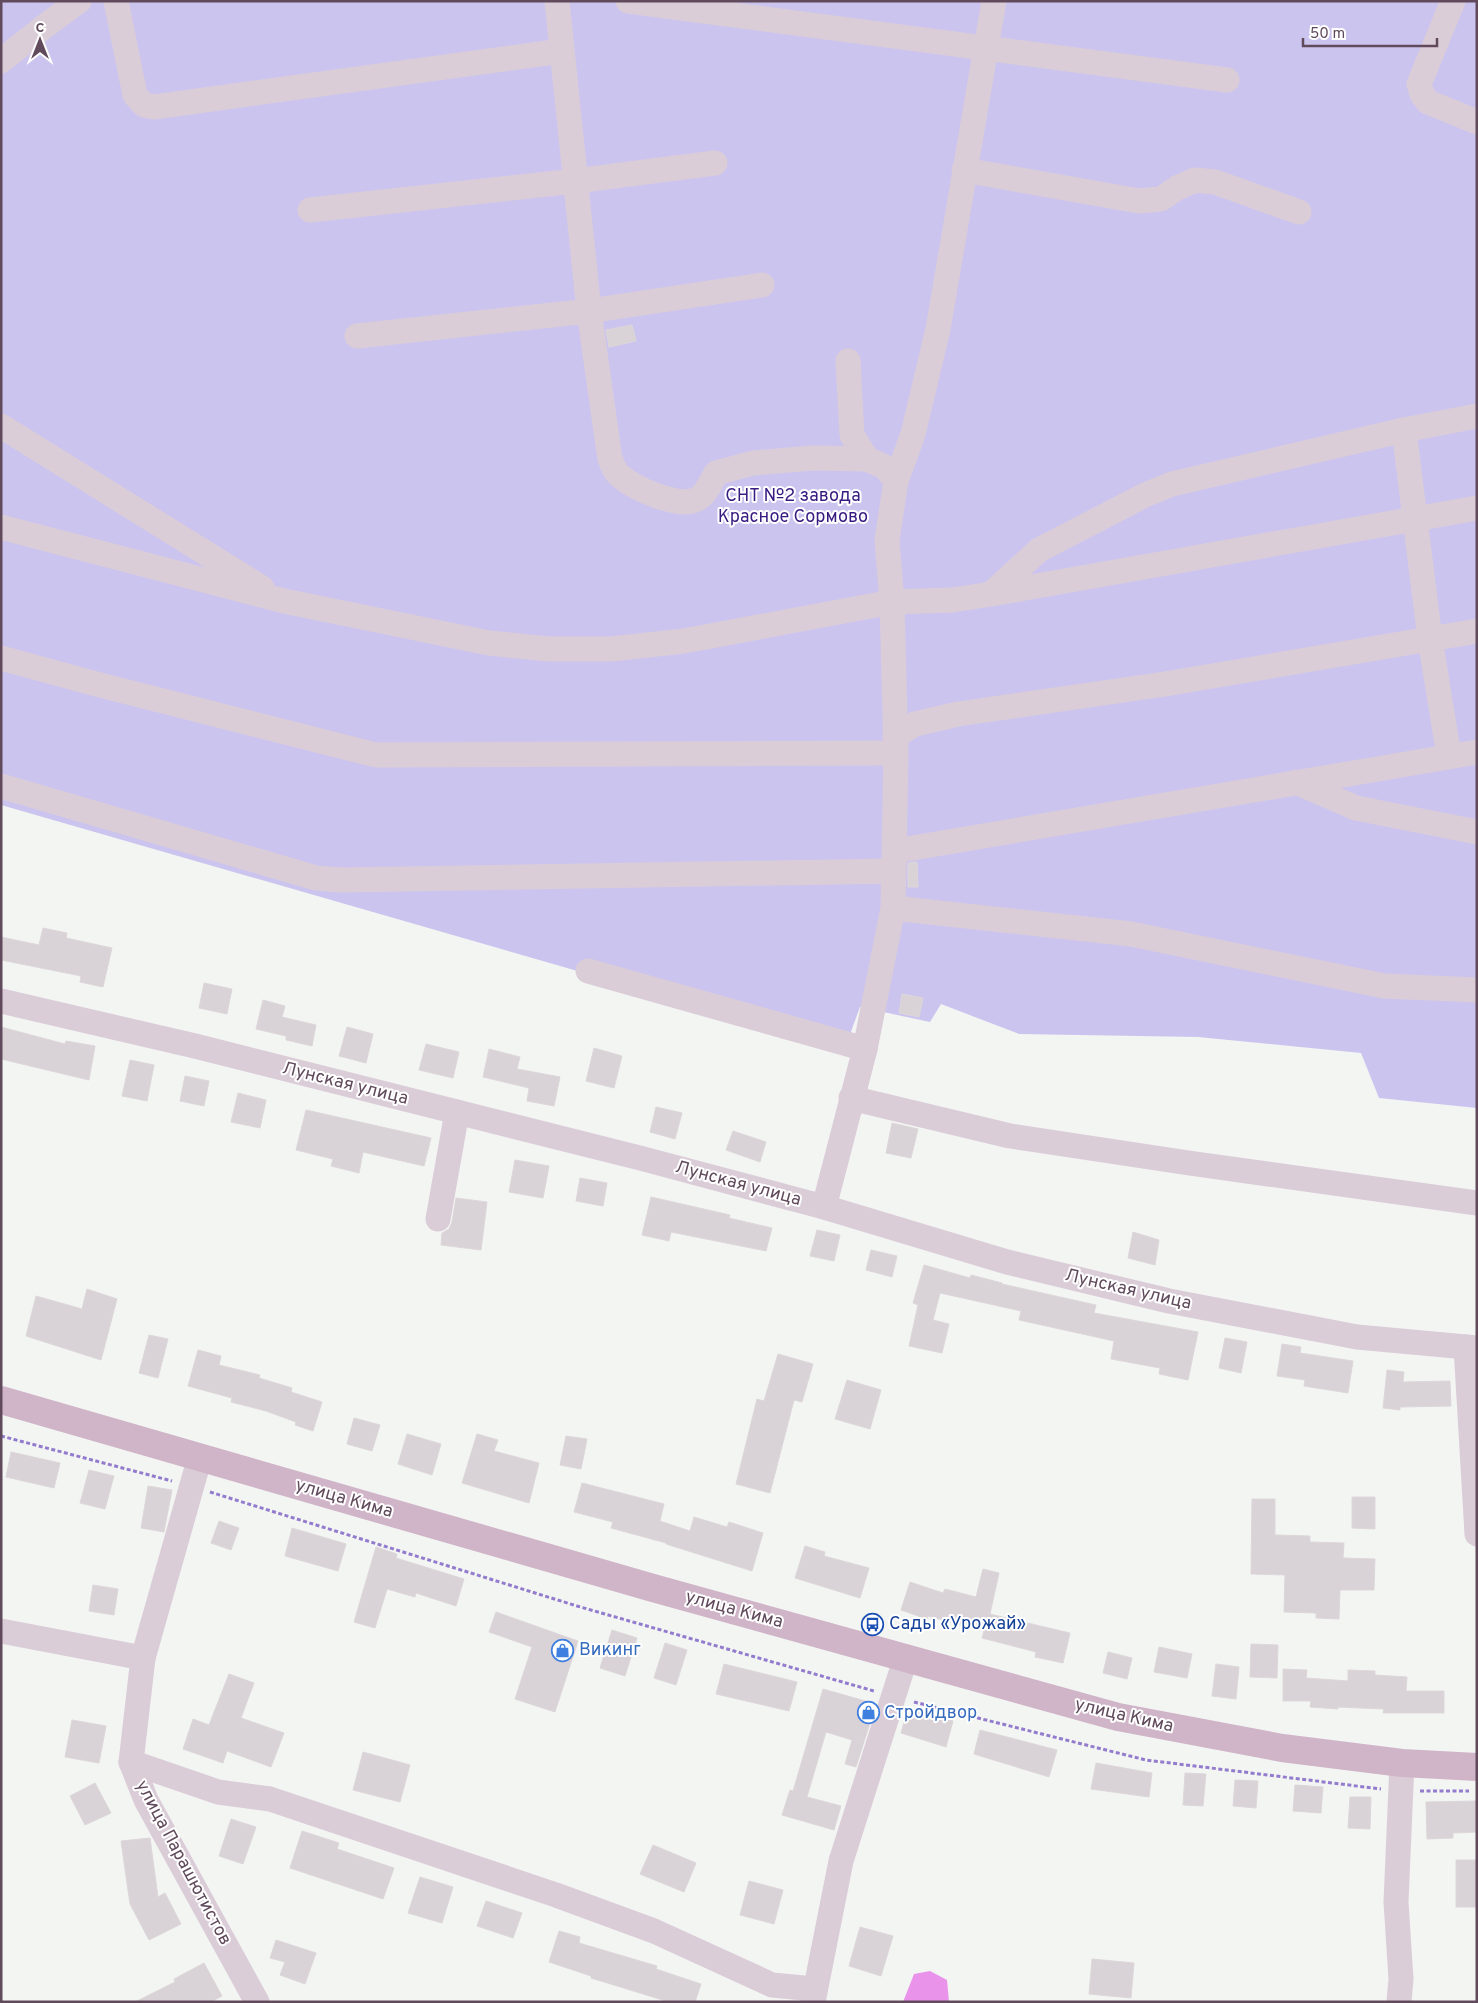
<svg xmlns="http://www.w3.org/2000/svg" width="1478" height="2003" viewBox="0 0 1478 2003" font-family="Overpass,sans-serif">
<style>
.green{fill:#cbc4ef}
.water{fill:#e993eb}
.building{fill:#d9d2d7;stroke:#ddd7da}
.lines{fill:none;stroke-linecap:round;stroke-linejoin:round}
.path{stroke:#937ccd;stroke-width:3;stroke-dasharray:4 2.5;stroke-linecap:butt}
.minor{stroke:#dbcdd8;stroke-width:25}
.major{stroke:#d0b4c8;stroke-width:28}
.labels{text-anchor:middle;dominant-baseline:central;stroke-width:4;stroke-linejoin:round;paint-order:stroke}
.park-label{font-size:18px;fill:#371b81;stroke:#fff}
.street-label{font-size:18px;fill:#604a5b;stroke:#fff}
.transit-label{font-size:18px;fill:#164399;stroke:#fff;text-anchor:start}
.shop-label{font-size:18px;fill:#366cbe;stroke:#fff;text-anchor:start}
</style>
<rect width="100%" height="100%" fill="#f3f5f3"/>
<path class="green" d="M1,1H1477V1108L1379,1098L1361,1053L1198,1037L1019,1034L941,1004L930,1022L860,1007L845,1048L1,805Z"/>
<path class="water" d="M930,1971L947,1980L949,2002H903L914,1974Z"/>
<g class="building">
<path d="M632,325L636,341L609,347L606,330Z"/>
<path d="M917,862L918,887H908V863Z"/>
<path d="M43,928L67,933L66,938L112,948L103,987L80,982L81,976L1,960V937L39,945Z"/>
<path d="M204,983L232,989L227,1014L199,1008Z"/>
<path d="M902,994L923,998L919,1017L899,1013Z"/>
<path d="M263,1000L285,1006L282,1017L316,1025L312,1046L286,1040V1036L256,1029Z"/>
<path d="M1,1027L65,1044L66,1041L95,1046L89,1080L1,1059Z"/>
<path d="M347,1027L373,1034L366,1063L339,1056Z"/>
<path d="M426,1044L459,1052L453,1078L419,1070Z"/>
<path d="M594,1048L622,1056L614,1088L586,1081Z"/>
<path d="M489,1049L520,1057L517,1069L560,1077L554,1106L527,1101L529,1088L483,1077Z"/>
<path d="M130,1060L154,1065L147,1101L122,1096Z"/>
<path d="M185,1076L209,1081L204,1106L180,1101Z"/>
<path d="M238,1093L266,1100L260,1128L231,1122Z"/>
<path d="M656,1107L682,1113L675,1139L650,1132Z"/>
<path d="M306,1110L431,1138L424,1166L363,1152L359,1173L331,1166L333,1159L296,1150Z"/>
<path d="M892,1123L918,1129L911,1158L886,1153Z"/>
<path d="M733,1131L766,1142L760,1162L726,1150Z"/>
<path d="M515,1160L549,1166L543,1198L509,1192Z"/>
<path d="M580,1178L607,1183L603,1206L576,1201Z"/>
<path d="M651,1197L730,1215L729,1218L772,1228L766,1251L671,1232L669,1241L642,1235Z"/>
<path d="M456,1198L487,1202L481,1250L441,1245L442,1233L449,1229L452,1222Z"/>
<path d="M817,1230L840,1235L834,1261L810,1256Z"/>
<path d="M1133,1232L1159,1240L1155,1265L1128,1258Z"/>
<path d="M871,1250L897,1256L892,1277L866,1270Z"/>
<path d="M924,1265L970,1278L971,1275L1002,1283V1284L1096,1305L1094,1313L1198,1332L1188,1380L1159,1374L1160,1368L1111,1359L1114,1341L1019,1320L1021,1311L940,1293L933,1320L949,1324L942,1353L909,1346L918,1305L913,1303Z"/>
<path d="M87,1289L117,1299L101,1360L26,1336L36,1296L82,1309Z"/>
<path d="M149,1335L168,1339L158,1378L139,1373Z"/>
<path d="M1225,1338L1247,1342L1241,1373L1219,1368Z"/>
<path d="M1282,1344L1301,1347L1300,1353L1353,1361L1348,1393L1304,1386L1305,1380L1277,1376Z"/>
<path d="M198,1350L221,1356L219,1365L260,1375L259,1378L292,1388L291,1392L322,1402L313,1431L295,1425L296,1422L266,1411L231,1402L232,1398L188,1386Z"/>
<path d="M778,1354L813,1364L802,1402L794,1400L770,1493L736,1484L757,1399L764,1401Z"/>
<path d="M1387,1370L1404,1372L1403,1382L1450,1381L1451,1406L1400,1407V1410L1383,1408Z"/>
<path d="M847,1380L881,1390L870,1429L835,1419Z"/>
<path d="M354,1418L380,1425L372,1451L347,1444Z"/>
<path d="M407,1434L441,1444L432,1475L398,1464Z"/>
<path d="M477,1434L498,1440L494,1451L539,1463L529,1503L462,1483Z"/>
<path d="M566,1436L587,1439L581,1469L560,1465Z"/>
<path d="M11,1452L60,1463L54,1488L6,1477Z"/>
<path d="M89,1470L114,1476L105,1509L80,1503Z"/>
<path d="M582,1483L664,1504L660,1521L690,1531L694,1517L727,1527L729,1522L763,1533L752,1571L666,1544V1543L611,1528L613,1522L574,1512Z"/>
<path d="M148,1486L172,1490L164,1532L141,1528Z"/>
<path d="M1352,1497H1375V1529L1352,1528Z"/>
<path d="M1252,1499H1275V1535L1310,1536V1542L1344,1543L1343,1558L1375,1559L1374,1590H1340L1339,1619L1316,1618V1613L1284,1612L1285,1575L1251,1574Z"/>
<path d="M219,1521L239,1528L231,1550L211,1543Z"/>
<path d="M292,1528L346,1544L338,1571L285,1556Z"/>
<path d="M805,1546L825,1552L824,1556L869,1568L860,1598L795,1578Z"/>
<path d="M376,1547L397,1554L396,1558L464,1579L456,1606L416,1593L415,1597L387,1589L375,1628L354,1622Z"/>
<path d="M983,1569L999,1573L990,1614L1070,1633L1063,1663L1035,1657L1036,1652L982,1638L984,1631L928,1616L927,1619L901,1610L910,1582L943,1593L945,1589L976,1597Z"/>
<path d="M93,1585L118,1589L114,1615L89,1611Z"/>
<path d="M496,1612L578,1641L555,1712L515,1699L532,1647L489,1632Z"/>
<path d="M612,1630L637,1638L625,1676L600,1668Z"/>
<path d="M665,1643L687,1650L676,1685L654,1678Z"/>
<path d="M1251,1644L1278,1645L1277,1678L1250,1677Z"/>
<path d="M1159,1647L1192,1654L1187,1678L1154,1672Z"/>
<path d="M1108,1652L1132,1658L1127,1679L1103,1673Z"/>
<path d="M724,1664L797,1682L789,1711L716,1694Z"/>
<path d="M1216,1664L1239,1667L1236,1699L1212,1696Z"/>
<path d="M1283,1669L1307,1670L1306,1678L1348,1681V1670L1375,1671V1675L1407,1677L1406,1691H1444V1713H1383L1384,1709L1338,1707V1709L1310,1707L1311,1701H1283Z"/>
<path d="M229,1674L254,1683L241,1718L284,1733L271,1767L227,1751L223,1763L183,1749L193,1719L209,1725Z"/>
<path d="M823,1689L876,1704L856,1767L845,1764L852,1740L826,1732L807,1797L841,1806L834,1830L782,1815L790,1790L793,1791Z"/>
<path d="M908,1708L953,1721L946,1747L901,1733Z"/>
<path d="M72,1720L106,1726L99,1763L65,1757Z"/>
<path d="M980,1730L1057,1750L1049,1777L974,1754Z"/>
<path d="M363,1752L410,1765L400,1802L353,1790Z"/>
<path d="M1096,1763L1152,1773L1149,1797L1091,1789Z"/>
<path d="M1185,1773L1206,1774L1203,1806L1183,1805Z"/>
<path d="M1235,1780L1258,1781L1256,1808L1233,1806Z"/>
<path d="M95,1783L111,1813L85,1825L70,1796Z"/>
<path d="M1295,1785L1323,1787L1321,1813L1293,1811Z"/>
<path d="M1350,1797H1371L1370,1829L1348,1828Z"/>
<path d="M1477,1801V1832L1453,1833V1838L1427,1839L1426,1802Z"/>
<path d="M231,1819L256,1827L243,1864L219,1856Z"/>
<path d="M302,1831L339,1843L337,1849L394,1868L383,1899L290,1868Z"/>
<path d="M150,1838L158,1897L165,1893L181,1924L149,1940L130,1904L121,1841Z"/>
<path d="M653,1845L696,1863L684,1892L640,1874Z"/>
<rect x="1456" y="1860" width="21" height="47"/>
<path d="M420,1877L453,1887L442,1923L408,1913Z"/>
<path d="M749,1881L783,1890L774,1924L740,1915Z"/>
<path d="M486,1901L522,1913L513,1938L477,1926Z"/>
<path d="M860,1927L893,1936L881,1976L849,1966Z"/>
<path d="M559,1931L580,1937L579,1943L657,1966L656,1969L701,1984L695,2002H669L591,1978V1976L549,1962Z"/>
<path d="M276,1940L316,1953L305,1984L280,1975L285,1962L270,1958Z"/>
<path d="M1092,1959L1134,1963L1131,1998L1089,1994Z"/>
<path d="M204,1963L222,1996L211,2002H135L175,1982L174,1979Z"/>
</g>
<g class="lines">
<g class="path">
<path d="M1,1436L172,1481"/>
<path d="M210,1492L577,1606L874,1691"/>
<path d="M914,1702L1146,1760L1381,1789"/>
<path d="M1420,1791H1469"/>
</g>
<g class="minor">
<path d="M116,1L135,95L144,105L154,107L561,51"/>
<path d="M557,1L589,311L610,459C612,464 614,469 617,473C630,487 677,508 695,500C706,496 711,482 716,473L753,463L813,458L867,459L885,467L896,481"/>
<path d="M628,1L1227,80"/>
<path d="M1453,1L1419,84L1422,94L1428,102L1477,122"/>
<path d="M1,61L45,26L79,1"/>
<path d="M964,170L1139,201L1161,199L1177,188L1195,180L1215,182L1299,212"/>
<path d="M310,210L575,181L715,163"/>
<path d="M357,336L589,311L762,285"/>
<path d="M848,361L852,435L867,459"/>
<path d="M1,426L262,588"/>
<path d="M1404,430L1430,639L1449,756"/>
<path d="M1,527L284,601L489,643L549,649H611L684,641L892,602L953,600L991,594L1477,508"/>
<path d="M991,594L1039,550L1145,495L1172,484L1404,430L1477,416"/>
<path d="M1,658L100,685L376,755L896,753"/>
<path d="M895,736L915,724L958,714L1165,684L1477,631"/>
<path d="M1296,782L1356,808L1477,832"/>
<path d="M1,786L316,878L341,880L894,871"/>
<path d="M895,851L1477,752"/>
<path d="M893,908L1131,934L1384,986L1477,990"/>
<path d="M588,971L865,1049"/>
<path d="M1,1001L195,1046L640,1158L824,1207L1007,1262L1169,1301L1357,1337L1477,1348"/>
<path d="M851,1098L1010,1136L1189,1163L1477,1203"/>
<path d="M824,1207L865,1049L893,908L896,753L892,602L887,540L896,481L913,434L938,329L994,1"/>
<path d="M438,1219L457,1112"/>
<path d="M1466,1347L1477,1534"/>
<path d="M200,1457L143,1658L131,1762L146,1800L257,2002"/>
<path d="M1,1631L143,1658"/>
<path d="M131,1762L218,1792L270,1799L556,1895L654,1931L772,1985L815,1989"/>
<path d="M813,2002L841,1861L906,1657"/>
<path d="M1399,2002L1401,1979L1396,1902L1402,1763"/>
</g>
<path class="major" d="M1,1400L653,1588L1118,1717L1282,1748L1402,1763L1477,1767"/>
</g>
<defs>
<symbol id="bus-ring" viewBox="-11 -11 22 22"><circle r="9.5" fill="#fff" stroke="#1a4fb4" stroke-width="1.5"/><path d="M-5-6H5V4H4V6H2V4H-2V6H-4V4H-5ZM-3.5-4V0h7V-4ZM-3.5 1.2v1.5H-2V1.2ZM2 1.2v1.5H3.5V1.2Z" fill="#1a4fb4"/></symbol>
<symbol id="shop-ring" viewBox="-11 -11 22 22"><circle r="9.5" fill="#fff" stroke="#3f7fe0" stroke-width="1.5"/><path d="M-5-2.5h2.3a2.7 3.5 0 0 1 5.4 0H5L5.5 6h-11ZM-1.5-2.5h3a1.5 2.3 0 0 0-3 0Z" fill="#3f7fe0"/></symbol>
</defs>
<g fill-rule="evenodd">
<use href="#bus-ring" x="860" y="1612" width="25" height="25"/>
<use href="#shop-ring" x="550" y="1638" width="25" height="25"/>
<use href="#shop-ring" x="856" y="1700" width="25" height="25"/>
</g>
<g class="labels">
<g class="park-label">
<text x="793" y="496">СНТ №2 завода<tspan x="793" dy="21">Красное Сормово</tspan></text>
</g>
<g class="street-label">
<text transform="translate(345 1084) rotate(14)">Лунская улица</text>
<text transform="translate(738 1184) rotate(15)">Лунская улица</text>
<text transform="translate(1128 1290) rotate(13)">Лунская улица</text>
<text transform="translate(344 1499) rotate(16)">улица Кима</text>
<text transform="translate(734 1610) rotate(15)">улица Кима</text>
<text transform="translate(1124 1716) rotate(13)">улица Кима</text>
<text transform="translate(183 1863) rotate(62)">улица Парашютистов</text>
</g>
<g class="transit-label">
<text x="889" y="1624">Сады «Урожай»</text>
</g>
<g class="shop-label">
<text x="579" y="1650">Викинг</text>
<text x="884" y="1713">Стройдвор</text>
</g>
</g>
<rect width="1478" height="2003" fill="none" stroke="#604a5b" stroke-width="5"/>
<g transform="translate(40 40)" stroke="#ffffff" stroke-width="4" paint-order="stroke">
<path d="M0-4L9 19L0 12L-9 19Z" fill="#604a5b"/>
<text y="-8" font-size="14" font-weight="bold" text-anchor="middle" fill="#604a5b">С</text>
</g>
<path d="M1303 38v8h134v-8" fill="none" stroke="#604a5b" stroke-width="2.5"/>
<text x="1310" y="38" font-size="15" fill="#604a5b" stroke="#ffffff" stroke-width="4" paint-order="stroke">50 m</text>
</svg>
